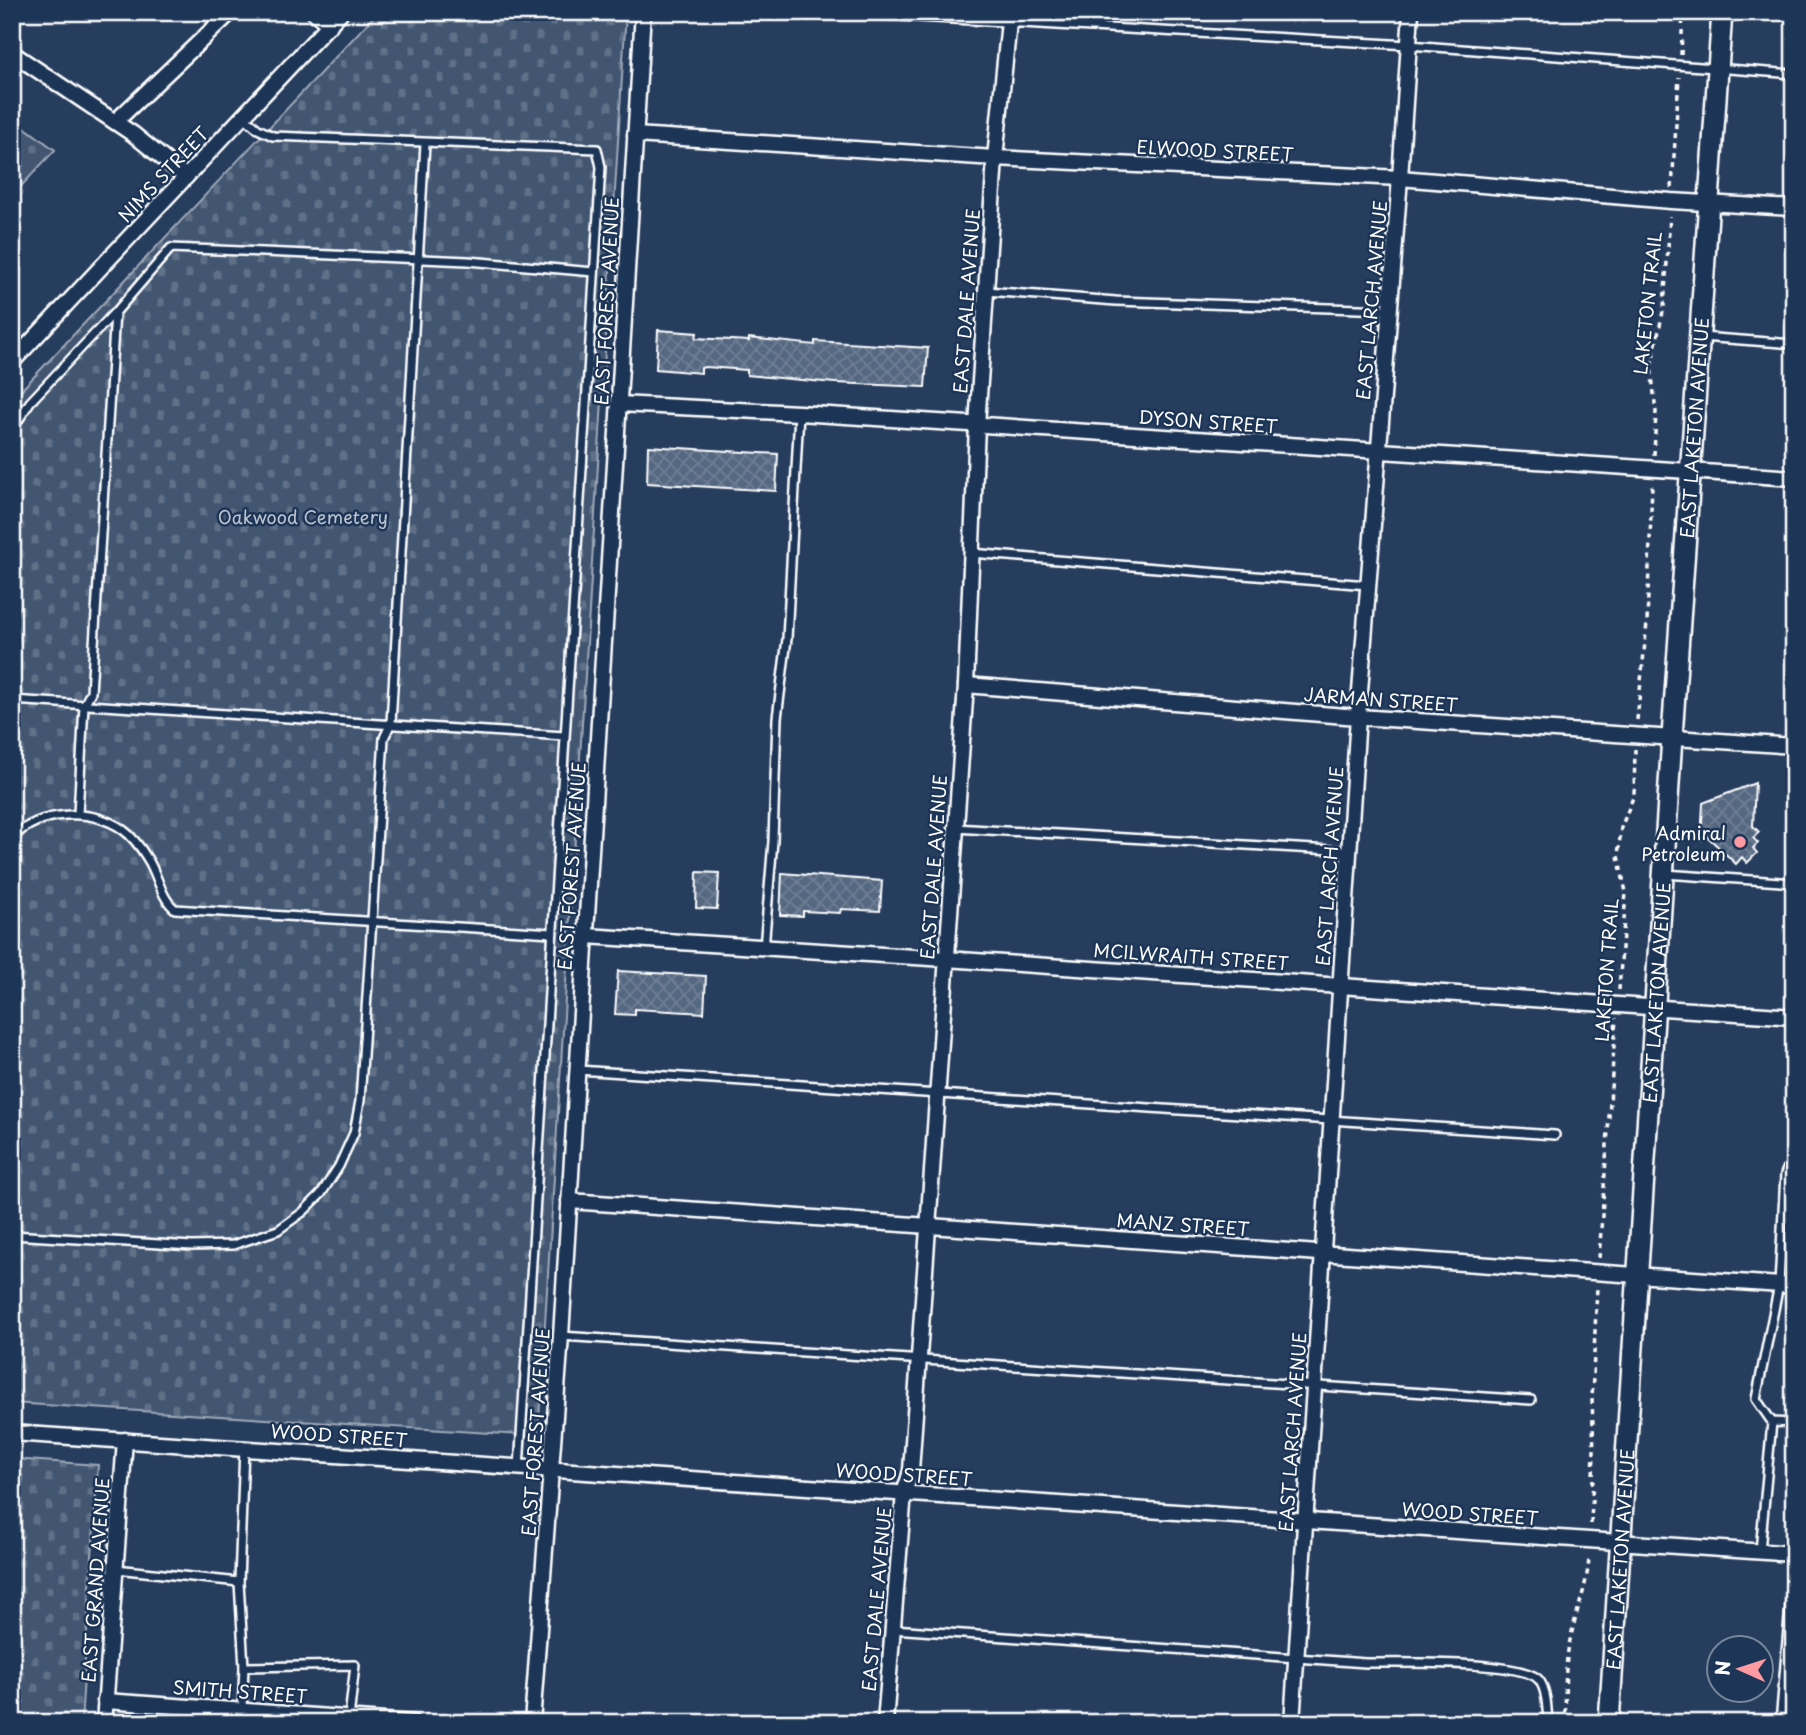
<svg xmlns="http://www.w3.org/2000/svg" width="1806" height="1735" viewBox="0 0 1806 1735" font-family="'Playpen Sans',sans-serif">
<style>
.cemetery{fill:url(#cemetery-stones);stroke:#a0aab8;stroke-width:2}
.building{fill:url(#building-cross-hatch);stroke:#fff;stroke-width:2}
.lines{fill:none;stroke-linecap:round;stroke-linejoin:round}
.lane-casing{stroke:#fff;stroke-width:12}
.street-casing{stroke:#fff;stroke-width:19}
.secondary-casing{stroke:#fff;stroke-width:24}
.path{stroke:#fff;stroke-width:3.5;stroke-dasharray:5 5;stroke-linecap:butt}
.lane{stroke:#1d3557;stroke-width:7}
.street{stroke:#1d3557;stroke-width:14}
.secondary{stroke:#1d3557;stroke-width:19}
.poi-dot{fill:#ff9aa2;stroke:#1d3557;stroke-width:2.5}
.labels{text-anchor:middle;dominant-baseline:central;stroke-width:5;stroke-linejoin:round;paint-order:stroke}
.street-label{font-size:18px;fill:#fff;stroke:#1d3557}
.park-label{font-size:18px;fill:#bdc4ce;stroke:#1d3557}
.poi-label{font-size:18px;fill:#fff;stroke:#1d3557;text-anchor:end}
</style>
<defs>
<pattern id="cemetery-stones" width="16" height="16" patternUnits="userSpaceOnUse" patternTransform="scale(1.75)"><rect width="16" height="16" fill="#425672"/><path d="M2 7V4a2 2 0 0 1 4 0v3zM10 15v-3a2 2 0 0 1 4 0v3z" fill="#5e6f87"/></pattern>
<pattern id="building-cross-hatch" width="8" height="8" patternUnits="userSpaceOnUse" patternTransform="scale(1.75)"><rect width="8" height="8" fill="#556781"/><path d="M0 0l8 8M0 8l8-8" fill="none" stroke="#6e7e94"/></pattern>
</defs>
<rect width="100%" height="100%" fill="#263d5e"/>
<filter id="ink" filterUnits="userSpaceOnUse"><feTurbulence type="fractalNoise" baseFrequency=".0143" numOctaves="2"/><feDisplacementMap in="SourceGraphic" scale="14" xChannelSelector="R" yChannelSelector="G"/><feConvolveMatrix kernelMatrix="1 2 1 2 8 2 1 2 1" color-interpolation-filters="sRGB"/></filter>
<g filter="url(#ink)">
<g class="cemetery">
<path d="M378,12H626L538,1436L12,1403V400Z"/>
<path d="M12,118L55,150L12,196Z"/>
<path d="M12,1459L98,1465L81,1723H12Z"/>
</g>
<g class="building">
<path d="M658,330L697,333L696,338L749,341V338L815,345V341L928,348L925,387L835,383L747,375V370L705,367L701,368V373L656,369Z"/>
<path d="M648,446L778,454L776,491L647,483Z"/>
<path d="M1755,783L1753,826L1759,832L1753,838L1758,843L1753,848L1757,853L1747,863L1742,857L1736,864L1708,837L1701,840L1703,803Z"/>
<path d="M697,872L719,873L717,909L696,908Z"/>
<path d="M782,873L882,881L880,911L841,909L840,913L803,911V916L780,915Z"/>
<path d="M618,971L706,976L704,1013L635,1009V1015L615,1014Z"/>
</g>
<g class="lines">
<defs>
<g id="lane">
<path d="M830,12L1409,45L1794,74"/>
<path d="M243,116L258,129L273,136L597,149L601,167L519,1468"/>
<path d="M986,291L1116,301L1389,310"/>
<path d="M1701,337L1794,344"/>
<path d="M12,430L30,402L114,313"/>
<path d="M971,553L1368,585"/>
<path d="M12,700L564,736"/>
<path d="M1790,745L1794,699"/>
<path d="M78,814L84,705L91,692L115,313L171,248L468,261L594,272"/>
<path d="M955,828L1349,851"/>
<path d="M12,838C41,810 90,808 122,829C132,836 141,848 147,858C158,874 160,897 175,909L552,933"/>
<path d="M1665,874L1794,883"/>
<path d="M764,948L773,841L777,718L787,639L799,413"/>
<path d="M578,1070L1555,1135"/>
<path d="M12,1235L192,1246L233,1245L278,1230L303,1212L321,1194L339,1166L354,1133L360,1101L384,738L391,723L425,144"/>
<path d="M561,1336L1531,1400"/>
<path d="M1772,1422L1794,1423"/>
<path d="M1760,1551L1772,1422L1756,1399L1779,1285L1785,1174L1790,1162L1794,1161"/>
<path d="M116,1569L239,1582"/>
<path d="M893,1629L1366,1663C1394,1663 1523,1660 1539,1680C1547,1690 1547,1710 1548,1723"/>
<path d="M244,1667L355,1665L349,1718"/>
<path d="M1782,1687L1794,1688"/>
<path d="M242,1710L244,1667L239,1582L244,1448"/>
<path d="M1780,1723L1794,1559"/>
</g>
<g id="street">
<path d="M314,12L330,25"/>
<path d="M12,53L133,134L186,177"/>
<path d="M115,122L231,12"/>
<path d="M635,135L995,158L1400,178L1671,201L1794,208"/>
<path d="M12,362L341,12"/>
<path d="M619,404L799,413L1794,478"/>
<path d="M966,685L1358,717L1794,746"/>
<path d="M586,936L946,959L1794,1017"/>
<path d="M569,1201L1794,1286"/>
<path d="M12,1433L1794,1554"/>
<path d="M105,1701L413,1723"/>
<path d="M104,1723L125,1440"/>
<path d="M532,1723L561,1336L643,12"/>
<path d="M885,1723L904,1493L911,1471L966,685L977,426L995,158L1010,12"/>
<path d="M1292,1723L1358,717L1400,178L1411,12"/>
</g>
<g id="secondary">
<path id="s1" d="M1609,1723L1672,737L1722,12"/>
</g>
</defs>
<use href="#lane" class="lane-casing"/>
<use href="#street" class="street-casing"/>
<use href="#secondary" class="secondary-casing"/>
<g class="path">
<path d="M1681,55L1683,12"/>
<path d="M1672,188L1679,77"/>
<path d="M1654,455L1656,412L1651,367L1664,307L1670,216"/>
<path d="M1637,720L1647,623L1652,484"/>
<path d="M1619,990L1626,892L1618,856L1621,828L1634,795L1635,749"/>
<path d="M1599,1258L1616,1018"/>
<path d="M1591,1524L1594,1452L1592,1399L1597,1287"/>
<path d="M1566,1723C1565,1695 1564,1663 1571,1636C1577,1609 1588,1584 1589,1556"/>
</g>
<use href="#lane" class="lane"/>
<use href="#street" class="street"/>
<use href="#secondary" class="secondary"/>
</g>
</g>
<circle class="poi-dot" cx="1740" cy="842" r="7"/>
<g class="labels">
<g class="street-label">
<text transform="translate(1215 150) rotate(3)">ELWOOD STREET</text>
<text transform="translate(163 174) rotate(-47)">NIMS STREET</text>
<text transform="translate(1371 300) rotate(-85)">EAST LARCH AVENUE</text>
<text transform="translate(606 301) rotate(-87)">EAST FOREST AVENUE</text>
<text transform="translate(966 301) rotate(-86)">EAST DALE AVENUE</text>
<text transform="translate(1647 303) rotate(-84)">LAKETON TRAIL</text>
<text transform="translate(1208 421) rotate(4)">DYSON STREET</text>
<text stroke="none"><textPath href="#s1" startOffset="1298">EAST LAKETON AVENUE</textPath></text>
<text transform="translate(1381 699) rotate(4)">JARMAN STREET</text>
<text transform="translate(571 866) rotate(-86)">EAST FOREST AVENUE</text>
<text transform="translate(1329 866) rotate(-86)">EAST LARCH AVENUE</text>
<text transform="translate(933 867) rotate(-86)">EAST DALE AVENUE</text>
<text transform="translate(1191 956) rotate(4)">MCILWRAITH STREET</text>
<text transform="translate(1606 970) rotate(-86)">LAKETON TRAIL</text>
<text stroke="none"><textPath href="#s1" startOffset="732">EAST LAKETON AVENUE</textPath></text>
<text transform="translate(1183 1224) rotate(4)">MANZ STREET</text>
<text transform="translate(535 1432) rotate(-86)">EAST FOREST AVENUE</text>
<text transform="translate(1292 1432) rotate(-86)">EAST LARCH AVENUE</text>
<text transform="translate(339 1435) rotate(4)">WOOD STREET</text>
<text transform="translate(904 1474) rotate(4)">WOOD STREET</text>
<text transform="translate(1470 1513) rotate(4)">WOOD STREET</text>
<text stroke="none"><textPath href="#s1" startOffset="164">EAST LAKETON AVENUE</textPath></text>
<text transform="translate(95 1580) rotate(-86)">EAST GRAND AVENUE</text>
<text transform="translate(876 1599) rotate(-85)">EAST DALE AVENUE</text>
<text transform="translate(240 1691) rotate(4)">SMITH STREET</text>
</g>
<g class="park-label">
<text x="303" y="516">Oakwood Cemetery</text>
</g>
<g class="poi-label">
<text x="1726" y="832">Admiral<tspan x="1726" dy="21">Petroleum</tspan></text>
</g>
</g>
<rect width="1806" height="1735" fill="none" stroke="#1d3557" stroke-width="42"/>
<rect x="21" y="21" width="1764" height="1693" fill="none" stroke="#fff" stroke-width="2.5" filter="url(#ink)"/>
<g transform="translate(1740 1669) rotate(273)"><circle r="33" fill="#1d3557" stroke="#77869a" stroke-width="2"/>
<path d="M0-5L12 26L0 18L-12 26Z" fill="#ff9aa2"/>
<text y="-10" font-size="19" font-weight="bold" text-anchor="middle" fill="#ffffff">N</text>
</g>
</svg>
